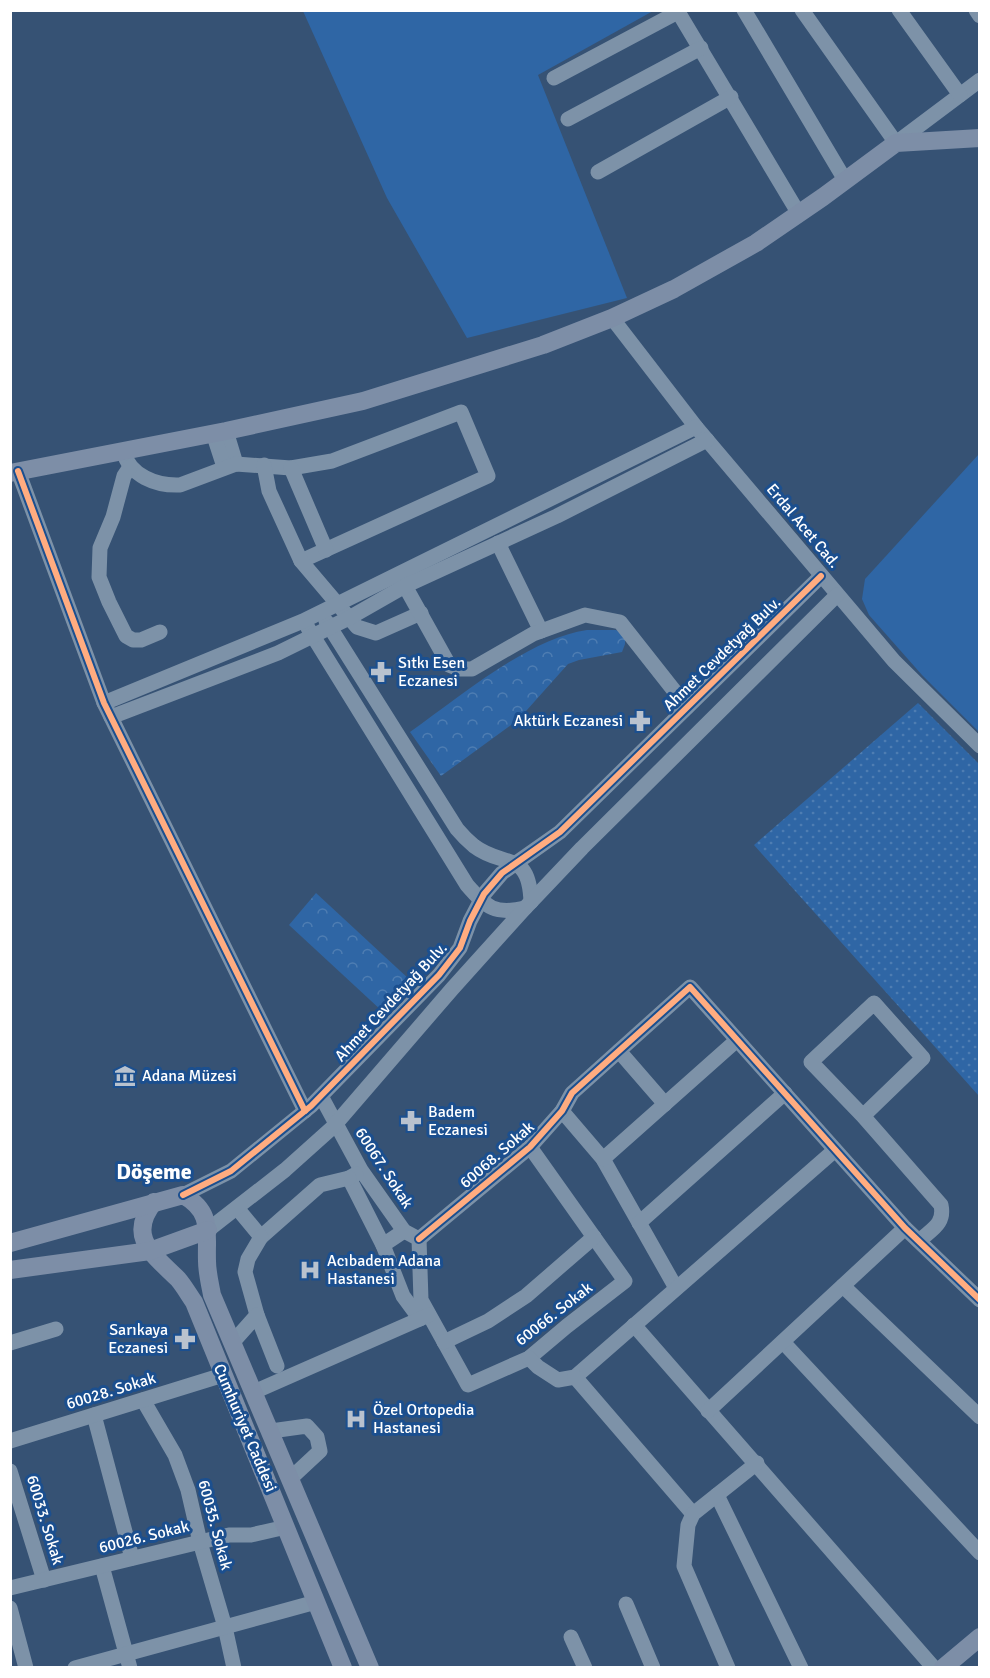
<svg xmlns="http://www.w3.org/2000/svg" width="990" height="1678" viewBox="0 0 990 1678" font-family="Signika,sans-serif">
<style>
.grass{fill:#2f66a5}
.forest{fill:url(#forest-crowns)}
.garden{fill:url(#garden-dots)}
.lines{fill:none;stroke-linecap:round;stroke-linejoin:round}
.minor{stroke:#7d92a8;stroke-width:15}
.major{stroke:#7d8ea7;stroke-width:18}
.cycleway-casing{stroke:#1b4f8f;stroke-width:10}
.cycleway{stroke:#ffac80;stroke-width:6}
.labels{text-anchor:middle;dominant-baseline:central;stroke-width:6;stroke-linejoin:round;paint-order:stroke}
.street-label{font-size:16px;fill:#fff;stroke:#1b4f8f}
.poi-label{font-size:16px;fill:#fff;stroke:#1b4f8f;text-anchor:start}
.district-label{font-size:22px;font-weight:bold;fill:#fff;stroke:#1b4f8f}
</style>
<defs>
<pattern id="forest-crowns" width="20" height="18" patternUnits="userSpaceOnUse" patternTransform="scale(1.5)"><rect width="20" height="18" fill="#2f66a5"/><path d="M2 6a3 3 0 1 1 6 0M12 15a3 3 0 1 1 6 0" fill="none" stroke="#4e7db2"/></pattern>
<pattern id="garden-dots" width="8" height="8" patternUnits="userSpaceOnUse" patternTransform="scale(1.5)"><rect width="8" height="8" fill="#2f66a5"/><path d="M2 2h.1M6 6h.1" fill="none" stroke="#4e7db2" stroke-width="1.8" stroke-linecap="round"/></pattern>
</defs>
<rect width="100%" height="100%" fill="#365274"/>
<g class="grass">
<path d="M303,11H653L538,75L627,298L467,338L387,198Z"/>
<path d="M979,454V732L922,675L869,615L862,599L865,579Z"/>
</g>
<g class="forest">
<path d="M587,630H616L625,635V644L622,652L579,660L568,664L518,720L441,776L410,732C460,697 527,639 587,630Z"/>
<path d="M316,893L410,980V983L382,1011L289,925Z"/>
</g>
<path class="garden" d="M918,703L979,764V1096L754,845Z"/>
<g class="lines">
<g class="minor">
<path d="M677,10L799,214"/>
<path d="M744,10L845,180"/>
<path d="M802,10L896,143L980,80"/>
<path d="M899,10L960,95"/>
<path d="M976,10L980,16"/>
<path d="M554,78L678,12"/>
<path d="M568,119L701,48"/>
<path d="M598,172L731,97"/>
<path d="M612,318L696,427L894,661L980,746"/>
<path d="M226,431L236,464"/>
<path d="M213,433L224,467"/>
<path d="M123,451C130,476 156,486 180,485L236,464L291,468L332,461L461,412L488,476L301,561"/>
<path d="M264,465L269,491L301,561L357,627L376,633L421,613"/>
<path d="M130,467L124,476L113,517L100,548L99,577L109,602L126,636L133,640H141L160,632"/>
<path d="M291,468L326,550"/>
<path d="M18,471L104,703L305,1111"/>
<path d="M498,543L541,631"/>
<path d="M405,586L449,665L459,669H472L533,634L585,615L620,622L687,707"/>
<path d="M326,621L457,829C462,835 468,841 474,846C504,869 529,849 531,902"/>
<path d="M308,628L467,885C487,908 495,915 525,908"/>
<path d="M104,703L303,621L696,427"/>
<path d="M111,717L278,653L349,618L405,586L557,516L707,440"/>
<path d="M619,1051L665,1104"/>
<path d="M321,1096L361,1170L404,1231L419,1239L421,1300L468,1385L529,1358L567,1326L625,1281L530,1147"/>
<path d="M562,1111L603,1159L676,1288"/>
<path d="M863,1116L923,1058L874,1003L811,1062L863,1116L941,1205C945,1224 932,1229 919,1241"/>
<path d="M603,1159L737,1040"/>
<path d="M356,1174L349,1178L383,1245"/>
<path d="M183,1195L231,1171L311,1106L439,975L460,948L470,921L484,894L502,873L560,832L821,576"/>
<path d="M237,1208L261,1237L320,1185L349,1178"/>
<path d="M639,1223L785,1093"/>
<path d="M208,1230L285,1170L333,1127L452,989L525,908L582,848L837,595"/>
<path d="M404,1231L383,1245L403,1296L420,1319"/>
<path d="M419,1239L530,1147L562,1111L572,1093L690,987L905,1228L980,1300"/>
<path d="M843,1286L980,1417"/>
<path d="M257,1315L245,1272L248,1259L261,1237"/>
<path d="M634,1325L934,1668"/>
<path d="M233,1342L257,1315L277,1366"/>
<path d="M444,1342L488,1321L526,1296L594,1237"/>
<path d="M783,1342L980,1553"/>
<path d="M10,1343L56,1329"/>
<path d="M529,1358L538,1367L558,1380L575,1377L835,1150"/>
<path d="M575,1377L693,1514"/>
<path d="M254,1392L429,1315"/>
<path d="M143,1400L175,1455L188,1490L200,1542L225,1627L234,1668"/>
<path d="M708,1411L905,1228"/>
<path d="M94,1415L132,1558"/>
<path d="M271,1431L307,1426L317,1437L320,1451L291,1478"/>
<path d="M10,1441L223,1375"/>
<path d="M10,1471L44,1580"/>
<path d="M717,1495L801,1668"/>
<path d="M102,1566L130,1668"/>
<path d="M10,1588L229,1535H251L286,1527"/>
<path d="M626,1604L653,1668"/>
<path d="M10,1608L26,1668"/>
<path d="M571,1637L585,1668"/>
<path d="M75,1668L316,1602"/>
<path d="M728,1668L684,1566L688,1525L693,1514L757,1463"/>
</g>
<g class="major">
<path d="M10,473L226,431L363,401L543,345L612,318L674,289L756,243L823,197L896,143L980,138"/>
<path d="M154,1202C126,1237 154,1255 178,1279C184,1286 189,1295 194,1302L343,1668"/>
<path d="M10,1243L183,1195C213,1212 206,1231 207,1261C207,1272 210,1284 212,1295L370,1668"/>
<path d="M10,1270L150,1251L208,1230"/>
<path d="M943,1668L980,1637"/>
</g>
<defs>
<g id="cycleway">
<path d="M18,471L104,703L305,1111"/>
<path d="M183,1195L231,1171L311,1106L439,975L460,948L470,921L484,894L502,873L560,832L821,576"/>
<path d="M419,1239L530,1147L562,1111L572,1093L690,987L905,1228L980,1300"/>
</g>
</defs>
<use href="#cycleway" class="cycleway-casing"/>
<use href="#cycleway" class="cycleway"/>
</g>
<defs>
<symbol id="pharmacy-bare" viewBox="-9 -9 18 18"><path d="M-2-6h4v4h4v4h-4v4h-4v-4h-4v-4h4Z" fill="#b9c2ce" stroke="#1b4f8f" stroke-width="2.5" paint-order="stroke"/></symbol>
<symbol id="museum-bare" viewBox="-9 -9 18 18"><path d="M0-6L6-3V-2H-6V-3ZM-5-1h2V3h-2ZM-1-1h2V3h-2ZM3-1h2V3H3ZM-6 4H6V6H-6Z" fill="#b9c2ce" stroke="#1b4f8f" stroke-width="2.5" paint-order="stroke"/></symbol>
<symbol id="hospital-bare" viewBox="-9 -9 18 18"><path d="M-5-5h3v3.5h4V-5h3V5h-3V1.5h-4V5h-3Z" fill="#b9c2ce" stroke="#1b4f8f" stroke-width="2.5" paint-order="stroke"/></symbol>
</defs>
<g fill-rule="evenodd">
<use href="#pharmacy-bare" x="366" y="657" width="30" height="30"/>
<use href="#pharmacy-bare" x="625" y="706" width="30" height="30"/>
<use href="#museum-bare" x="110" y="1061" width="30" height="30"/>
<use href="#pharmacy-bare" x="396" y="1106" width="30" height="30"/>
<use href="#hospital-bare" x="295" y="1255" width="30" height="30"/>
<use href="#pharmacy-bare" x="170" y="1324" width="30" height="30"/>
<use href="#hospital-bare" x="341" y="1404" width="30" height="30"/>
</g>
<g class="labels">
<g class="street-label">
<text transform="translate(803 526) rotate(50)">Erdal Acet Cad.</text>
<text transform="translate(722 654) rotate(-44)">Ahmet Cevdetyağ Bulv.</text>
<text transform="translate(391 1002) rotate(-47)">Ahmet Cevdetyağ Bulv.</text>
<text transform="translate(497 1155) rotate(-41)">60068. Sokak</text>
<text transform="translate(384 1168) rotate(57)">60067. Sokak</text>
<text transform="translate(554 1314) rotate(-38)">60066. Sokak</text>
<text transform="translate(111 1391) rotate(-17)">60028. Sokak</text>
<text transform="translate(245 1428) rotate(67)">Cumhuriyet Caddesi</text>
<text transform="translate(45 1520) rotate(73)">60033. Sokak</text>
<text transform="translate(215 1525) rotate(75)">60035. Sokak</text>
<text transform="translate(144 1537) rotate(-14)">60026. Sokak</text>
</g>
<g class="poi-label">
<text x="398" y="663">Sıtkı Esen<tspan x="398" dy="18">Eczanesi</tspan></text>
<text x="623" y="721" text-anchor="end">Aktürk Eczanesi</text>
<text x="142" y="1076">Adana Müzesi</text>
<text x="428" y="1112">Badem<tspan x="428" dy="18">Eczanesi</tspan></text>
<text x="327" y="1261">Acıbadem Adana<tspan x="327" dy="18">Hastanesi</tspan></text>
<text x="168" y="1330" text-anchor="end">Sarıkaya<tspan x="168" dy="18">Eczanesi</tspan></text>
<text x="373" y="1410">Özel Ortopedia<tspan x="373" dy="18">Hastanesi</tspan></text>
</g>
<g class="district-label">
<text x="154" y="1171">Döşeme</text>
</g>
</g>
<rect width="990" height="1678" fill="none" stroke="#ffffff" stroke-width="24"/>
</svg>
